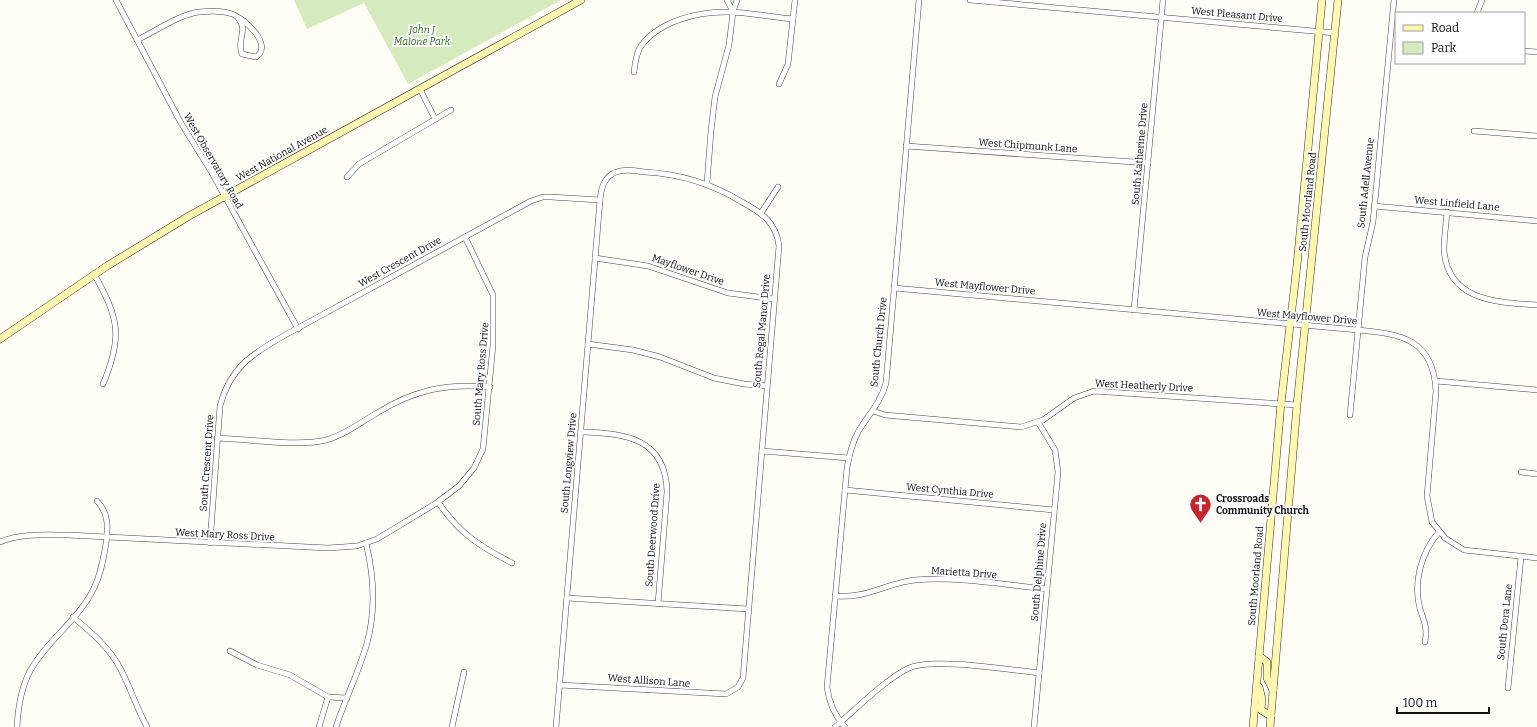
<svg xmlns="http://www.w3.org/2000/svg" width="1537" height="727" viewBox="0 0 1537 727" font-family="Bitter,serif">
<style>
.green{fill:#d5ebbd}
.lines{fill:none;stroke-linecap:round;stroke-linejoin:round}
.minor-casing{stroke:#444;stroke-width:6}
.secondary-casing{stroke:#333;stroke-width:8}
.minor{stroke:#fff;stroke-width:5}
.secondary{stroke:#fff6b0;stroke-width:7}
.labels{text-anchor:middle;dominant-baseline:central;stroke-width:4;stroke-linejoin:round;paint-order:stroke}
.street-label{font-size:10px;fill:#111;stroke:#fff}
.park-label{font-size:10px;font-style:italic;fill:#2f6b1f;stroke:#fff}
.poi-label{font-size:10px;font-weight:bold;fill:#111;stroke:#fff;text-anchor:start}
</style>
<rect width="100%" height="100%" fill="#fffdf5"/>
<path class="green" d="M294,0H561L408,84L364,3L307,29Z"/>
<g class="lines">
<defs>
<g id="minor">
<path d="M116,0L181,123L212,173L298,329"/>
<path d="M727,0L733,12"/>
<path d="M970,0L1335,33"/>
<path d="M1477,13L1482,0"/>
<path d="M137,40C154,32 180,14 199,12C209,11 222,10 232,14C244,18 274,45 256,57L242,54C236,41 249,30 238,18"/>
<path d="M1524,51L1537,52"/>
<path d="M634,72C635,64 636,53 641,46C659,21 697,12 726,12C748,12 771,17 793,19"/>
<path d="M779,84L788,64L795,0"/>
<path d="M420,89L435,119"/>
<path d="M1474,131L1537,136"/>
<path d="M906,146L1148,163"/>
<path d="M347,177L359,164L451,110"/>
<path d="M707,183L711,131L715,97L729,45L733,12L737,0"/>
<path d="M1374,206L1537,221"/>
<path d="M1447,212C1446,225 1444,237 1444,250C1448,302 1498,302 1537,305"/>
<path d="M761,213L778,187"/>
<path d="M595,258L648,266L728,293L774,299"/>
<path d="M94,274C119,318 123,337 103,384"/>
<path d="M894,288L1358,330C1402,334 1433,339 1436,391L1427,496L1432,522L1445,538L1464,550L1537,558"/>
<path d="M1134,310L1163,0"/>
<path d="M588,344L633,350L660,357L714,378L744,384L767,386"/>
<path d="M1436,381L1537,390"/>
<path d="M873,411L885,415L1021,427L1043,420L1074,398L1094,391L1297,405"/>
<path d="M1350,415L1365,257L1373,222L1394,0"/>
<path d="M581,432C625,433 666,438 667,492L658,604"/>
<path d="M217,438C247,439 299,447 326,440C345,435 361,422 377,413C414,390 446,383 490,387"/>
<path d="M762,451L849,458"/>
<path d="M1521,472L1537,474"/>
<path d="M845,490L1054,510"/>
<path d="M438,502C459,533 479,546 512,563"/>
<path d="M0,542C21,533 46,535 68,535L328,548L357,546L377,539L435,504L459,486L474,468L483,449L493,345V295L465,237"/>
<path d="M210,543L220,406C230,367 253,353 287,334L531,201L543,197H551L600,200"/>
<path d="M835,596C867,599 886,583 915,580C957,576 1005,585 1047,589"/>
<path d="M567,598L748,609"/>
<path d="M73,617C91,632 111,649 121,670C131,689 137,709 147,727"/>
<path d="M1425,642C1428,629 1424,621 1420,609C1413,583 1421,552 1439,532"/>
<path d="M230,651L257,665L290,675L328,697L347,698"/>
<path d="M1508,688L1521,557"/>
<path d="M17,727C18,708 21,688 30,671C47,640 79,620 94,588C101,574 103,560 106,544C108,528 109,513 97,501"/>
<path d="M319,727L328,697"/>
<path d="M336,727C345,699 359,672 367,643C376,610 374,576 366,543"/>
<path d="M452,727L464,672"/>
<path d="M556,727L600,200C601,190 603,180 612,174C621,168 635,171 645,172C681,174 711,183 742,202C762,213 776,222 779,246L743,678L738,687L726,694L560,685"/>
<path d="M835,727C855,710 887,678 909,668C932,657 1010,670 1039,673"/>
<path d="M845,727C834,715 829,703 827,687L847,468C849,456 852,443 858,432C868,415 881,402 886,383L919,0"/>
<path d="M1034,727L1058,472L1055,450L1038,422"/>
</g>
<g id="secondary">
<path d="M0,339L107,266L189,216L581,0"/>
<path d="M1259,656L1267,662V678L1273,690"/>
<path d="M1259,687L1262,699L1261,710L1271,716"/>
<path d="M1253,727L1281,403L1297,265L1322,0"/>
<path d="M1270,727L1297,405L1338,0"/>
</g>
</defs>
<use href="#minor" class="minor-casing"/>
<use href="#secondary" class="secondary-casing"/>
<use href="#minor" class="minor"/>
<use href="#secondary" class="secondary"/>
</g>
<defs>
<symbol id="church-pin" viewBox="-11 -11 22 30"><path d="M0 17L-7.5 6A9.5 9.5 0 1 1 7.5 6Z" fill="#c4262e" stroke="#fff"/><path d="M-1.2-6h2.4v3.5h3.3v2.4h-3.3V6h-2.4V-.1h-3.3v-2.4h3.3Z" fill="#fff"/></symbol>
</defs>
<g fill-rule="evenodd">
<use href="#church-pin" x="1188" y="492" width="25" height="34"/>
</g>
<g class="labels">
<g class="street-label">
<text transform="translate(1237 15) rotate(5)">West Pleasant Drive</text>
<text transform="translate(1028 146) rotate(4)">West Chipmunk Lane</text>
<text transform="translate(282 154) rotate(-29)">West National Avenue</text>
<text transform="translate(1140 154) rotate(-85)">South Katherine Drive</text>
<text transform="translate(213 161) rotate(60)">West Observatory Road</text>
<text transform="translate(1366 183) rotate(-84)">South Adell Avenue</text>
<text transform="translate(1308 202) rotate(-84)">South Moorland Road</text>
<text transform="translate(1457 204) rotate(5)">West Linfield Lane</text>
<text transform="translate(400 262) rotate(-29)">West Crescent Drive</text>
<text transform="translate(688 270) rotate(19)">Mayflower Drive</text>
<text transform="translate(985 287) rotate(5)">West Mayflower Drive</text>
<text transform="translate(1307 317) rotate(5)">West Mayflower Drive</text>
<text transform="translate(762 331) rotate(-85)">South Regal Manor Drive</text>
<text transform="translate(879 342) rotate(-84)">South Church Drive</text>
<text transform="translate(481 374) rotate(-85)">South Mary Ross Drive</text>
<text transform="translate(1144 386) rotate(3)">West Heatherly Drive</text>
<text transform="translate(207 463) rotate(-86)">South Crescent Drive</text>
<text transform="translate(569 463) rotate(-85)">South Longview Drive</text>
<text transform="translate(950 491) rotate(5)">West Cynthia Drive</text>
<text transform="translate(225 535) rotate(3)">West Mary Ross Drive</text>
<text transform="translate(653 535) rotate(-86)">South Deerwood Drive</text>
<text transform="translate(1039 572) rotate(-85)">South Delphine Drive</text>
<text transform="translate(964 573) rotate(4)">Marietta Drive</text>
<text transform="translate(1256 576) rotate(-85)">South Moorland Road</text>
<text transform="translate(1505 622) rotate(-84)">South Dora Lane</text>
<text transform="translate(649 681) rotate(4)">West Allison Lane</text>
</g>
<g class="park-label">
<text x="422" y="30">John J<tspan x="422" dy="12">Malone Park</tspan></text>
</g>
<g class="poi-label">
<text x="1216" y="499">Crossroads<tspan x="1216" dy="12">Community Church</tspan></text>
</g>
</g>
<rect x="1395" y="12" width="130" height="52" fill="#ffffff" stroke="#a0a0a0"/>
<rect x="1403" y="25" width="20" height="6" fill="#fff6b0" stroke="#a0a0a0"/>
<text x="1431" y="32" font-size="12" fill="#111111">Road</text>
<rect x="1403" y="42" width="20" height="12" fill="#d5ebbd" stroke="#a0a0a0"/>
<text x="1431" y="52" font-size="12" fill="#111111">Park</text>
<path d="M1397 707v6h92v-6" fill="none" stroke="#111111" stroke-width="2"/>
<text x="1403" y="707" font-size="12" fill="#111111" stroke="#ffffff" stroke-width="3" paint-order="stroke">100 m</text>
</svg>
